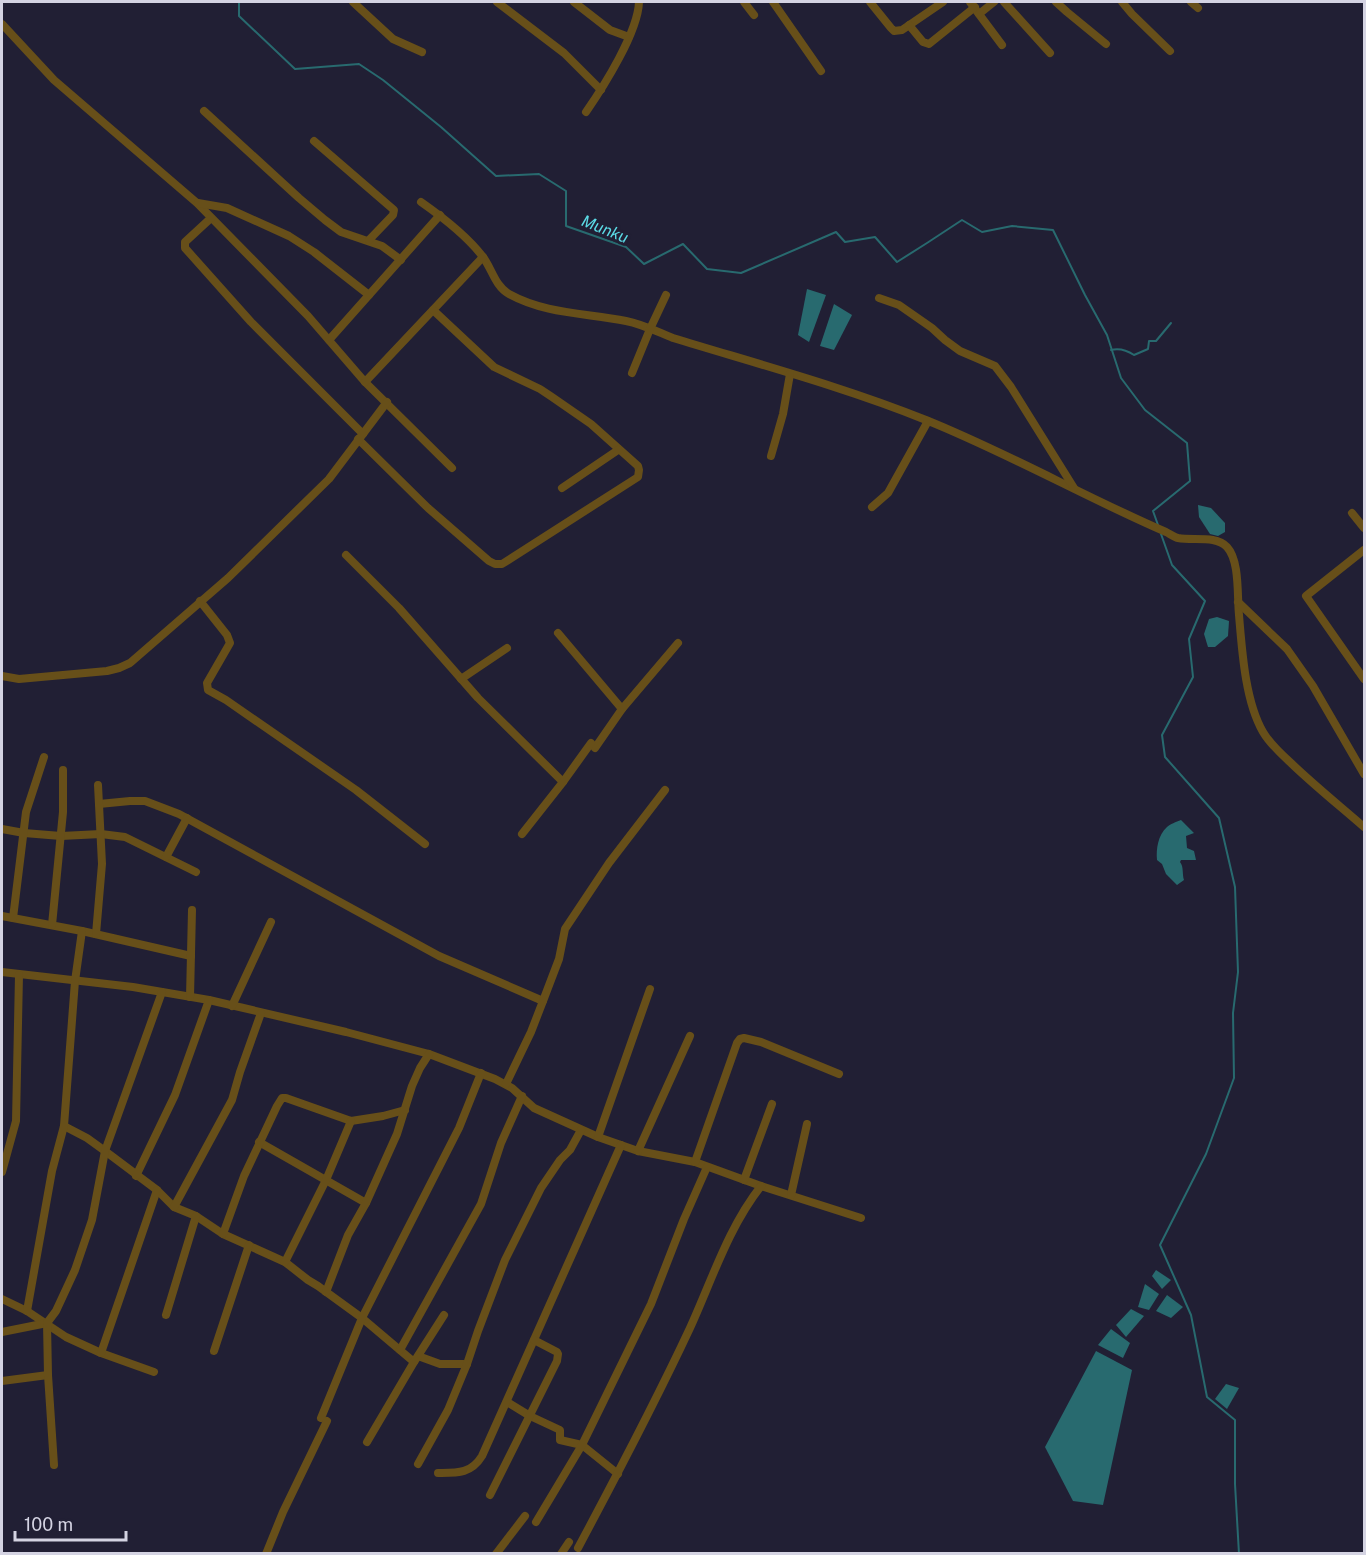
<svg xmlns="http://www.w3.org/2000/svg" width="1366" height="1555" viewBox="0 0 1366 1555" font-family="'Public Sans',sans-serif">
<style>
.water{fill:#286a6f}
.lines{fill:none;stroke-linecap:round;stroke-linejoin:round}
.stream{stroke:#286a6f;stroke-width:2}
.street{stroke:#674f19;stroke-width:8}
.labels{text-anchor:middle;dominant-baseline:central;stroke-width:6;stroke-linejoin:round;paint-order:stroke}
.water-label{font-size:16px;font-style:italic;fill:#5bdae5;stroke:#211f34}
</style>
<rect width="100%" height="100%" fill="#211f34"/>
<g class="water">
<path d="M807,289L826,295L809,342L798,335Z"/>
<path d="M834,304L852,315L834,350L820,346Z"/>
<path d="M1198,505L1211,508L1225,523V532L1218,536L1210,534L1199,517Z"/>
<path d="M1217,617L1229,621L1228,636L1215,647H1208L1204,634L1209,619Z"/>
<path d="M1181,820L1194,833L1186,836L1187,848L1194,851L1196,860H1181L1180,862C1184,867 1182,874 1184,880L1177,885L1166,874L1162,864L1157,860C1156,849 1158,835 1167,827C1170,824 1176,822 1181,820Z"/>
<path d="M1156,1270L1171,1280L1162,1289L1152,1276Z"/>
<path d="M1145,1284L1159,1294L1149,1310L1138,1307Z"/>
<path d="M1167,1295L1183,1307L1171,1318L1156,1311Z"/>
<path d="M1131,1309L1144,1316L1126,1337L1116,1325Z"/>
<path d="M1111,1329L1130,1343L1123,1358L1098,1345Z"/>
<path d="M1096,1351L1132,1370L1103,1505L1073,1501L1045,1447Z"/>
<path d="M1226,1384L1239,1388L1227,1409L1215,1399Z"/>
</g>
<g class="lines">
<g class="stream">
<path d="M239,2V16L295,69L359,64L383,80L441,127L496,176L539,174L566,191V226L626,247L644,264L683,244L707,269L741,273L836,232L845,242L875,237L897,262L927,243L962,220L982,232L1012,226L1053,230L1085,295L1107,335L1121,378L1145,410L1187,443L1190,481L1153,511L1158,525"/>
<path d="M1111,350C1119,348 1128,351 1134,355L1148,349L1149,341H1156L1171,323"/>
<path d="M1161,534L1172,565L1205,601L1189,639L1193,677L1162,735L1165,757L1219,818L1235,887L1238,972L1233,1013L1234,1078L1206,1154L1160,1245L1191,1315L1207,1397L1235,1420V1484L1239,1554"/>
</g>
<g class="street">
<path d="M353,2L393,39L422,52"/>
<path d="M497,2L564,53L601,90"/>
<path d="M574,2L610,30L629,37"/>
<path d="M744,2L754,15"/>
<path d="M773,2L821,71"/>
<path d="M870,2L891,28L894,31L902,30L943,2"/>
<path d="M970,2L1002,45"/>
<path d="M1004,2L1050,53"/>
<path d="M1056,2L1067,12L1106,44"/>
<path d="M1122,2L1132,14L1170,51"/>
<path d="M1191,2L1198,8"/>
<path d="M979,14L994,2"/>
<path d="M2,24L54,80L197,203L308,316L365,382L452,468"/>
<path d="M909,25L923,42L929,44L975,7"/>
<path d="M204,111L299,198L325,220L341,232L382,246L401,260"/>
<path d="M586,112C604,86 638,32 639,2"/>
<path d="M314,141L394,210L393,215L369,240"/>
<path d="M421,202C441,216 468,237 483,257C492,269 495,286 509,294C545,314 586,313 626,321C642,324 658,332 673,338C758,364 844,387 926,420C1008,453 1085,497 1166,532C1170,534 1174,537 1178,538C1193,541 1216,535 1227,547C1240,561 1237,596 1239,615C1242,650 1245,701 1263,732C1270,744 1281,754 1291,763C1315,786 1340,806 1364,827"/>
<path d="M198,203L227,208L289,236L314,252L369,295"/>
<path d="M211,218L185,242V248L251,322L363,434"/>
<path d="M879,298L899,305L932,328L945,340L960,351L995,366L1011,387L1074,488"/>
<path d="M329,340L440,215"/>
<path d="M632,373L650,329L666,295"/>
<path d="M365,382L483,257"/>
<path d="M358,439L428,508L489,561L495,564H502L638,477L639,470L638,466L591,424L552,397L540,389L494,367L433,310"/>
<path d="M771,456L783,414L790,374"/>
<path d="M562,488L618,450"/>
<path d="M872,507L888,493L928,421"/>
<path d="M1352,513L1364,528"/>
<path d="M1364,550L1306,596L1364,679"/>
<path d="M346,555L399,608L478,698L563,782"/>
<path d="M200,601L227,635L230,643L207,683L208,690L226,700L356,790L425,844"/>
<path d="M1238,602L1287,649L1313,686L1364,774"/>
<path d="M558,633L622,709"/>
<path d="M2,676L19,679L107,671L119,668L130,663L228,578L329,479L387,402"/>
<path d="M461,679L507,648"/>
<path d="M595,748L622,709L678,643"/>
<path d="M99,804L130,801H145L179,814L439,956L543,1001"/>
<path d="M2,829L24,833L61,836L101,834L125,837L196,872"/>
<path d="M522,834L563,782L591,743"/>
<path d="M166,857L187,818"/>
<path d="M2,916L82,931L191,956"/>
<path d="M13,918L26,812L44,757"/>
<path d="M52,925L63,812V770"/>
<path d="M96,934L102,864L98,785"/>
<path d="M2,972L133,987L209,1000L346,1032L429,1054L495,1079L512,1088L534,1108L598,1137L638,1151L695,1162L761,1186L861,1218"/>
<path d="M190,997L192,910"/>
<path d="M232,1006L271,922"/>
<path d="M506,1084L531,1032L543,1001L559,959L565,929L609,863L665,790"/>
<path d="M64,1126L87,1138L105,1151L157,1190L174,1207L196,1216L223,1234L285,1262L308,1280L318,1286L362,1318L414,1362"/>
<path d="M598,1137L650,989"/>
<path d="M259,1142L366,1203"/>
<path d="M638,1151L690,1036"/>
<path d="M695,1162L737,1043L740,1039L744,1038L761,1042L839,1074"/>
<path d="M2,1172L16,1121L19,975"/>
<path d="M136,1176L175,1095L209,1000"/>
<path d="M744,1180L772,1104"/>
<path d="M791,1195L807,1124"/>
<path d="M174,1207L232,1100L240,1072L261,1013"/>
<path d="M223,1234L244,1176L277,1106L282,1098H286L351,1121L383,1116L405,1110"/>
<path d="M285,1262L326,1180L351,1121"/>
<path d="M326,1292L348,1235L366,1203L397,1134L412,1086L420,1068L429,1054"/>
<path d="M2,1299L27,1311L66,1337L101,1353L154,1372"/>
<path d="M27,1311L52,1171L64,1126L75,981L82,931"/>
<path d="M166,1315L196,1216"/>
<path d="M2,1332L47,1323"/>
<path d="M400,1350L481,1204L501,1143L522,1096"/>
<path d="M214,1351L249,1245"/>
<path d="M101,1353L157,1190"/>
<path d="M418,1356L440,1364H467"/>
<path d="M2,1381L48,1375"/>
<path d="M507,1402L530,1416L560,1430V1440L582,1445L618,1474"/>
<path d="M321,1418L362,1318L459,1128L481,1073"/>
<path d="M367,1442L414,1362L444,1315"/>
<path d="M418,1464L448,1410L467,1364L478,1331L505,1260L541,1188L560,1160L570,1150L581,1130"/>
<path d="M54,1465L48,1375L47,1323L56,1311L75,1270L92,1220L105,1151L162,992"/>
<path d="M438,1473C457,1473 471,1474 482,1456L621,1145"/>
<path d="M490,1495L557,1361L558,1354L557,1352L534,1340"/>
<path d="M536,1522L582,1445L651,1304L684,1219L707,1167"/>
<path d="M578,1548C617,1475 655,1403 690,1328C712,1280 728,1228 761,1186"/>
<path d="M266,1554L283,1512L327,1421"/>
<path d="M496,1554L525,1516"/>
<path d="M561,1554L569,1542"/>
</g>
</g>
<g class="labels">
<g class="water-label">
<text transform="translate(605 229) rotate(22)">Munku</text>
</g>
</g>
<rect width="1366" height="1555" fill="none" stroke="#d4d3e2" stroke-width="6"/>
<path d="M15 1531v9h111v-9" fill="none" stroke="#d4d3e2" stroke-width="3"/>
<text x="24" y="1531" font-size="18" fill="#d4d3e2" stroke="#211f34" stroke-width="4.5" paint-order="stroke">100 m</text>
</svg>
